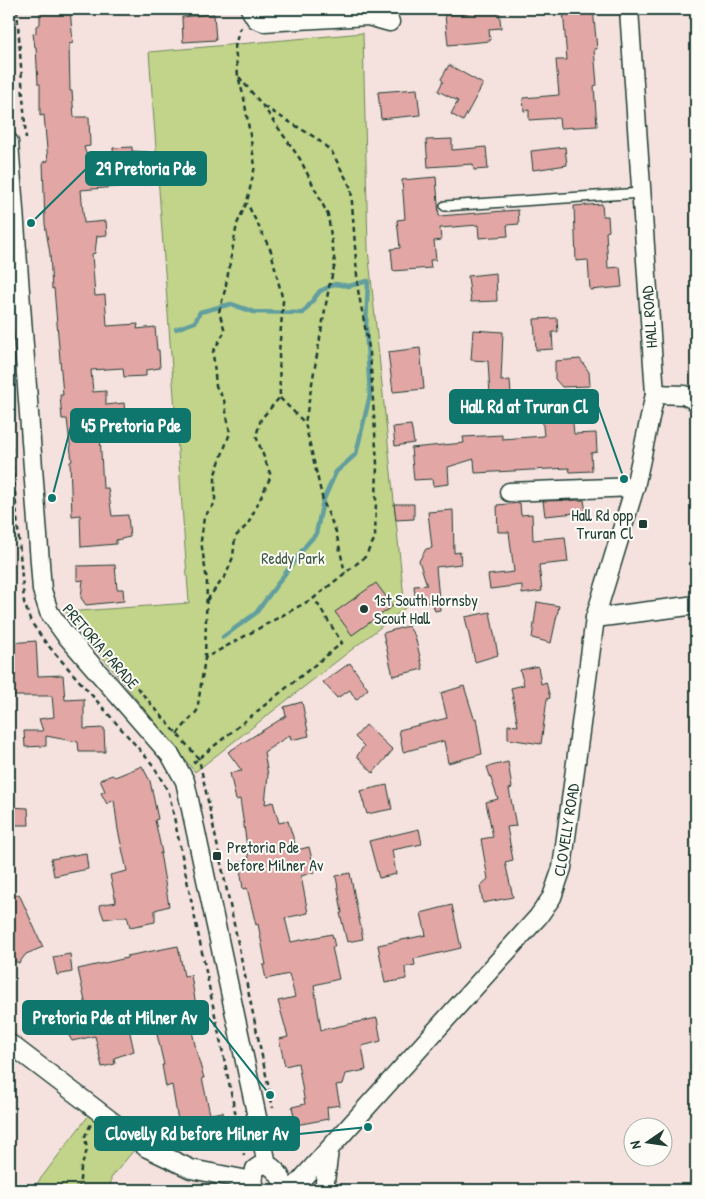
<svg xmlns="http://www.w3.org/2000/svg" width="705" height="1199" viewBox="0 0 705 1199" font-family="'Patrick Hand',sans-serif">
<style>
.green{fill:#c1d489;stroke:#70885e}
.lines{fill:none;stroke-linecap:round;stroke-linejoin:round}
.stream{stroke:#629e9f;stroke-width:4.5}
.building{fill:#e2a7a5;stroke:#1f3d34}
.service-casing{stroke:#1f3d34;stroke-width:12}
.minor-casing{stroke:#1f3d34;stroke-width:21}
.path{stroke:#1f3d34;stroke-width:2.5;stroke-dasharray:5 4;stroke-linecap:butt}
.service{stroke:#fdfcf7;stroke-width:9}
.minor{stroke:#fdfcf7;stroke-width:18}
.poi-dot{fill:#1f3d34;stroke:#fdfcf7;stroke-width:2}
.labels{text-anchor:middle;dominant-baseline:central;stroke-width:4;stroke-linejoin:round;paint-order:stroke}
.street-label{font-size:16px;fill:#1f3d34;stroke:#fdfcf7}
.poi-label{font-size:16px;fill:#1f3d34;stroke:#fdfcf7;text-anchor:start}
.park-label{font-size:16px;fill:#3f5b45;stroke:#fdfcf7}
.leader{fill:none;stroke:#0f766e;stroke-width:2}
.callout-dot{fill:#0f766e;stroke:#fdfcf7;stroke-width:2}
.callout{fill:#0f766e;stroke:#0f766e;stroke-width:2}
.callout-label{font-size:18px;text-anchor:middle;font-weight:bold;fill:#fff}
</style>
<rect width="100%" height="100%" fill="#f5e2de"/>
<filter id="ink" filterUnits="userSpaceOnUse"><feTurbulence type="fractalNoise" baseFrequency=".02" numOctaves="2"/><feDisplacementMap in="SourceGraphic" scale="10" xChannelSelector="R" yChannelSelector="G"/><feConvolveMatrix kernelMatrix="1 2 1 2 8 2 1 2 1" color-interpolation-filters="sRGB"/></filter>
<g filter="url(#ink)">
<g class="green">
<path d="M363,33L368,249L405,608L195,772L66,612L189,603L149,52Z"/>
<path d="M89,1115L134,1150L111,1178V1190H32Z"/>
</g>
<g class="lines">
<path class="stream" d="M176,329L195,322L200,312L231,304L254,312L303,313L320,291L335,284L349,286L368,281L366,326L370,395L356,454L336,472L323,501L316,534L307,544L256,613L223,637"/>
</g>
<g class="building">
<path d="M40,9H70L73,43L69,44L70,91H72L74,117H89L90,146L84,147L92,172L114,170L113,148L132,147V151L148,152L151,184L81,190L84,223L106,221L107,235L97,236L95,253L92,254L95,296L105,295L107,326L138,324L137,329L155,327L157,350H159L160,368L146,370V376L124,377L123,368L91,370L93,392L106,391V405L124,403L125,415L99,417L103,488H108L112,516L128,515L130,537L116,540V544L81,547L80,515L72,516L70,462L72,461L67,419H62L60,395H63L54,288L52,289L50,254L45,224L43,162L48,161L44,115L40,116V84H38L36,47H35L33,34L36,33V26L40,24Z"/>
<path d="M563,9H593L597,49H594L597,85L594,86L597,126L560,128L559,118L529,120V110L524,111L523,98L559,95L556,60H567Z"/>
<path d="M499,10L501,28L489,29L490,41L448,45L445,15Z"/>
<path d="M214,14L216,40L183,42L182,17Z"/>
<path d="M449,65L483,84L463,121L451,114L458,101L438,91L443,81L441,79Z"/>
<path d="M417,89L420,115L381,119L378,92Z"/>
<path d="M452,139V150L486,147L488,169L474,170L473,164L428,167L426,140Z"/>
<path d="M565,147L567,165L533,170L531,151Z"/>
<path d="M436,177L439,216L518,210L519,224L507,225L508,236L479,238L478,225L440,228L441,240L434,241L436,260H430L431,268L393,271L391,249L400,248L397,220L405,219L402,180Z"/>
<path d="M602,204L603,216H608L609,231L606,232L608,268L620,267L622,287L590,290L588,260L576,261L574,206Z"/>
<path d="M496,273L497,301L471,302L468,276Z"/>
<path d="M557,318L558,332H552L553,349L536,350L534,319Z"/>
<path d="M473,330L503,332L501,381L510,380L512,411L491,412L488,361L471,360Z"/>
<path d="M420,348L424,389L393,392L388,352Z"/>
<path d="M580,359L589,372L590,386L562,387L555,379V361Z"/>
<path d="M570,394L574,434L596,433L597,452L591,453L592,471L570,472L569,468L475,473L474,459L448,467L449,484L433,486L432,479L414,480L411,448L464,443L463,437L502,435V439L544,436L540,397Z"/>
<path d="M411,425L414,443L395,446L393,427Z"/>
<path d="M584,500L586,512L545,516L543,501Z"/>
<path d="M520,503L521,515L532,514L533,540L565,537L568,562L539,565L542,591L522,594V585L490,589L488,575L514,572L509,532H498L497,505Z"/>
<path d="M394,504H414V519L396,520Z"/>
<path d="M453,510L454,553L460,552L461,564L436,567L440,610L435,611L432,602L416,604L414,586L427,585L419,561L426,549L432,548L428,512Z"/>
<path d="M115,565L117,589H123L124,601L86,605L81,598L83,580L77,581V566Z"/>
<path d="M376,583L393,606L352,635L335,612Z"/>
<path d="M537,602L559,606L551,643L532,638Z"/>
<path d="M490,612L498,655L475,662L465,617Z"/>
<path d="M408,626L415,636L423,669L393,676L383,633Z"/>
<path d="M36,641L38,676L63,675L65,700L84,699V729L104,728L105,752H79L78,742L46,736V746L25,747L24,731H43L39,719L54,717L52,696H9V643Z"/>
<path d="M350,663L368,689L356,700L350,690L337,698L323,682Z"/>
<path d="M538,666L541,684L546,682L550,698L547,699L541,744L508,739V725L518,726L511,688L524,685L520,670Z"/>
<path d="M464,686L474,718H476L482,754L448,763L444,741L403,752L399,730L447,718L441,693Z"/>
<path d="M302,702L309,736L291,740L290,735L264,752L268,775L265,804L273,802L279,823L288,821L297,850L309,847L315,872L301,876L308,913L285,918L291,942L332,934L335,947H332L339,979L314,985L321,1030L377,1018L381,1041L362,1046L366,1070L346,1074L343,1084L336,1085L340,1105L327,1107L328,1119L296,1125L292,1107L305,1104L298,1063L285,1066L279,1039L288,1037L278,1001L295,997L289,974L266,979L263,965H266L258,924L256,925L247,888L243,889L239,862L249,860L240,799L236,800L230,773L242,771L228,752L286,716L284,707Z"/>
<path d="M366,725L393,750L373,773L357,756L364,746L355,737Z"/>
<path d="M508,762L512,788L509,789L516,826L507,827L513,860L505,862L513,897L483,903L480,886L488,879L481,839L493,837L486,802L498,799L487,767Z"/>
<path d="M142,766L150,781L158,819L155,820L162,853H160L169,906L155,910V922L130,927L127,916L104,919L99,905L116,902L110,875L127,871L118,830L114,800L107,804L101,793L105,791L100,780L112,775L115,777Z"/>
<path d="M387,785L392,809L367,814L360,791Z"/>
<path d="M9,807L28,808L29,825H9Z"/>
<path d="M419,829L422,844L392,850L396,874L379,878L369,841Z"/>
<path d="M86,853L88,869L54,876L51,859Z"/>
<path d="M350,873L363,939L347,942L340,913H342L336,876Z"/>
<path d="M19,894L43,947L26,954L19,963L9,959L10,944L9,899Z"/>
<path d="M452,905L461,948L414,959L415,965L405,967L406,979L385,983L378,945L426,935L421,913Z"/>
<path d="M178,946L184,976L191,975L196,1006L187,1008L197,1054L204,1078H202L210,1114L223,1112L228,1141L205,1146L203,1139L181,1143L176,1122L178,1121L172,1085L166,1087L162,1065H164L151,1008L126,1015L134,1051L114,1058L115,1064L102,1067L95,1036L72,1041L66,1030L62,1012L86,1006L78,969L127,958V956Z"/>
<path d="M70,954L72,972L57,975L53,957Z"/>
</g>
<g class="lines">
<defs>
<path id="service" d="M445,206L641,193"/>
<g id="minor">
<path d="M250,9L256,19L264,22L368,16L390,22"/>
<path d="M9,142L42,590L49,612L64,633L171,756L185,781L267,1164"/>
<path d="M655,394L684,395L696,401"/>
<path d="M509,492L635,487"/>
<path d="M595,618L696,605"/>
<path d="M9,1043L147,1148L191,1169L253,1181"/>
<path d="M293,1189L538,917L552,897L562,868L595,618L635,487L655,394L629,9"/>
<path d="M256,1190L253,1181L255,1169L261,1165L267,1164C277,1170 284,1178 283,1190"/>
<path d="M324,1190L329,1150"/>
</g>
</defs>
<use href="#service" class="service-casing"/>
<use href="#minor" class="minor-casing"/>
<g class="path">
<path d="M17,9L26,139"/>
<path d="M239,77L263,106L300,159L328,215L335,264L329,287L305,423L323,501L336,532L345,573"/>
<path d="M280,398L305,423"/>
<path d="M9,420L24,602L31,622L46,643L153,765L169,793L244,1155"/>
<path d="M207,600L226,575L233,557L235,537L248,524L271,476L256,436L261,419L280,397L279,353L283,301L271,251L247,203"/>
<path d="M66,606L199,759L273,1108"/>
<path d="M205,658L207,581L201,541L204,517L215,503V474L230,433L224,400L216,386L213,352L225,331L219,312L225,290L237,224L247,202L255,166L244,98L238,76L235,47L239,30L243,25"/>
<path d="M177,734L197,711L205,658L314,598L365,557L375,538L377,464L370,353L358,290L351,188L332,152L316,138L263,106"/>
<path d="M193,763L342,643L314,598"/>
<path d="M79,1190L81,1168L87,1150L85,1136L91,1124"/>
</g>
<use href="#service" class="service"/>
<use href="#minor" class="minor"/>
</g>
</g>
<g class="poi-dot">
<rect x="638" y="519" width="10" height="10" rx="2.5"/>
<circle cx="364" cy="609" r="5"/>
<rect x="212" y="851" width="10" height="10" rx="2.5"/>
</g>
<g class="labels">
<g class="street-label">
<text transform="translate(649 317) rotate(-94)">HALL ROAD</text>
<text transform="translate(101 646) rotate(49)">PRETORIA PARADE</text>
<text transform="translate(566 830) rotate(-81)">CLOVELLY ROAD</text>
</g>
<g class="poi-label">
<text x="633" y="515" text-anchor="end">Hall Rd opp<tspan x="633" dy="18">Truran Cl</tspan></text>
<text x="374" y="600">1st South Hornsby<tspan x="374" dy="18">Scout Hall</tspan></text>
<text x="227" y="847">Pretoria Pde<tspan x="227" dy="18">before Milner Av</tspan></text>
</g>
<g class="park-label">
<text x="293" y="558">Reddy Park</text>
</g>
</g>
<path class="leader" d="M31 223L86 169M624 479L598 406M52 498L71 426M270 1095L208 1017M368 1127L299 1134"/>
<g class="callout-dot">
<circle cx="31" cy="223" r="5"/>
<circle cx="624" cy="479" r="5"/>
<circle cx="52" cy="498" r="5"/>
<circle cx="270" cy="1095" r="5"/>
<circle cx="368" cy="1127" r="5"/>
</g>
<g class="callout">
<rect x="86" y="152" width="120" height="33" rx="5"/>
<rect x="450" y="390" width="148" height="33" rx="5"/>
<rect x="71" y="409" width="119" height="33" rx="5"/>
<rect x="23" y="1001" width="185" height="33" rx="5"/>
<rect x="95" y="1117" width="204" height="33" rx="5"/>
</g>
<g class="callout-label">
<text x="146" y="175">29 Pretoria Pde</text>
<text x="524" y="413">Hall Rd at Truran Cl</text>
<text x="131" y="432">45 Pretoria Pde</text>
<text x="115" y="1024">Pretoria Pde at Milner Av</text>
<text x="197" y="1140">Clovelly Rd before Milner Av</text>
</g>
<rect width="705" height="1199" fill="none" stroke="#fdfcf7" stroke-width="30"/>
<rect x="15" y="15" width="675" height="1169" fill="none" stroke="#1f3d34" stroke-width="2" filter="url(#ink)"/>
<g transform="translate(648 1142) rotate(257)"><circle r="24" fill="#fdfcf7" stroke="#a4b0a9"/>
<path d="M0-4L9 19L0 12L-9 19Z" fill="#1f3d34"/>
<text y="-8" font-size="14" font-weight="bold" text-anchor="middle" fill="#1f3d34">N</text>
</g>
</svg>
